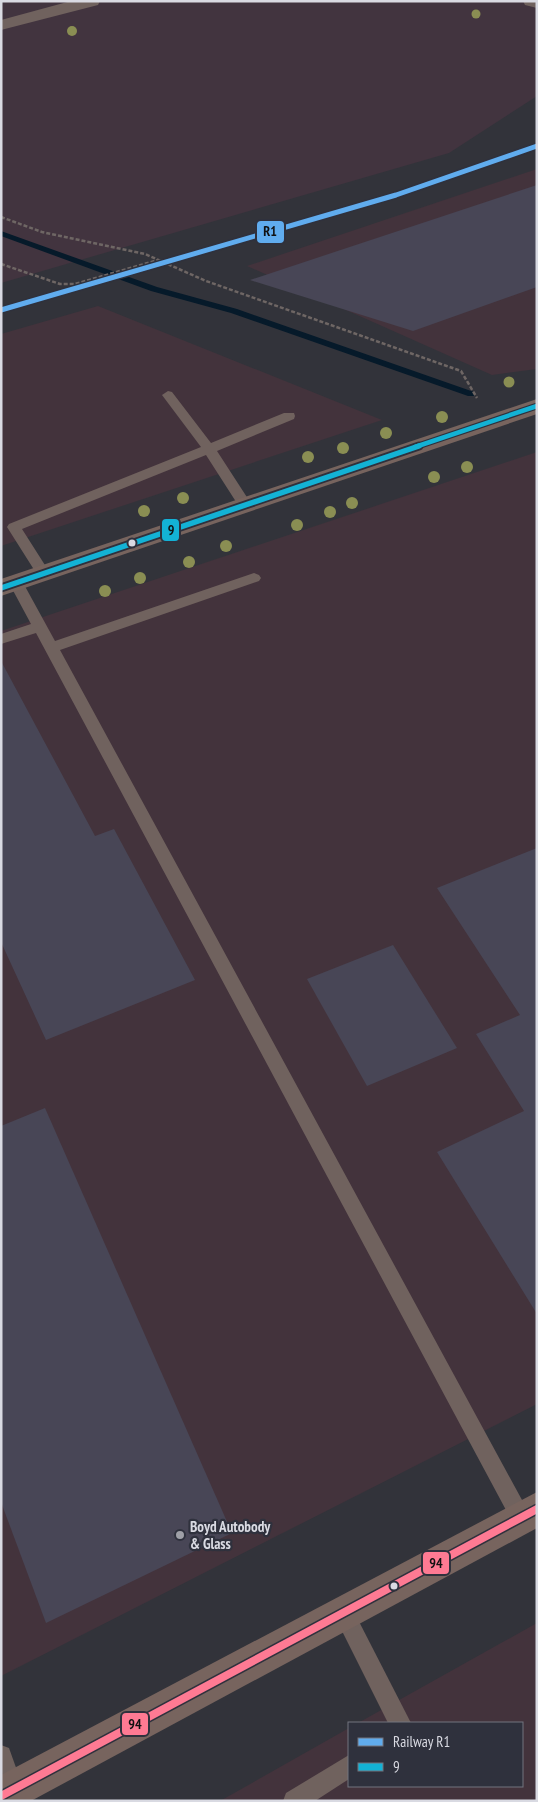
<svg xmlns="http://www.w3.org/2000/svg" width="538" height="1802" viewBox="0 0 538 1802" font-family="'PT Sans Narrow',sans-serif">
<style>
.commercial{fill:#43333c}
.industrial{fill:#42343f}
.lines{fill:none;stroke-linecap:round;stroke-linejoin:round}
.stream{fill:#061a2a;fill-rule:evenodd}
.building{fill:#484656}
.path{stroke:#6e6664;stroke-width:2.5;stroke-dasharray:4 2;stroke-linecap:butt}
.lane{fill:#70625e;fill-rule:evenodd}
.street{fill:#70625e;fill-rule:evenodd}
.secondary{fill:#77645e;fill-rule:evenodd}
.bus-1-far1-casing{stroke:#2f313d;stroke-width:7}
.bus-1-casing{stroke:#2f313d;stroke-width:9}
.bus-2-casing{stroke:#2f313d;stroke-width:11}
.bus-1-far1{stroke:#13b2d5;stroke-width:4.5}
.bus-1{stroke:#13b2d5;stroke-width:5.5}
.bus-2{stroke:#fe7a93;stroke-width:8}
.rail-1-casing{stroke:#2f313d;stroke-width:8}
.rail-1{stroke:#60acee;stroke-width:5}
.tree{fill:#8a8e53}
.bus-dot{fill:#d9dae2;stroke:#2f313d;stroke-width:2}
.poi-dot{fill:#9fa0a7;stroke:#2f313d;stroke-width:2}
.labels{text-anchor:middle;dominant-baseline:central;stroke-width:4.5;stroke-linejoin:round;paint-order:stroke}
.near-poi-label{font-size:15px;font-weight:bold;fill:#d9dae2;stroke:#2f313d;text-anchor:start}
.line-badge{stroke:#2f313d;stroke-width:2}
.pale-badge-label{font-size:14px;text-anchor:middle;font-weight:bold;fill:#111}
</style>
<rect width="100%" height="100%" fill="#32333a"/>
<g class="commercial">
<path d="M537,169V369L492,375L247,266Z"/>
<path d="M98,306L382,420L1,546V334Z"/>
<path d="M537,452V1404L1,1676V631Z"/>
<path d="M537,1623V1801H220L349,1728V1786H522V1723H358Z"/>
</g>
<path class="industrial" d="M1,1H537V96L449,153L1,283Z"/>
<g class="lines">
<path class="stream" d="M1,231L157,287L237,309L474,392L475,394L474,396H468L231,313L151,291L1,236Z"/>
</g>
<g class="building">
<path d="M537,185V287L413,331L250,280Z"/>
<path d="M1,661L95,836L114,829L195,980L46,1040L1,942Z"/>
<path d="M537,848V1314L437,1152L524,1111L476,1034L520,1015L437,888Z"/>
<path d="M393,945L457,1048L367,1086L307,979Z"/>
<path d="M45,1108L232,1533L46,1623L1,1502V1126Z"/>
</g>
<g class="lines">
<g class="path">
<path d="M1,217L42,232L145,254L206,281L461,371L477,398"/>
<path d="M1,264L60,284H75L158,260"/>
</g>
<g class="lane">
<path d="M168,391L172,392L211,443L284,413H294L295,416L294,419L217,451L252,505L250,508H240L206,455L22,529L50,573L48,576H38L7,527L9,524L201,447L162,395Z"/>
<path d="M254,573L259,575L261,578L259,581L60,650L528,1511L531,1518L528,1525L521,1528L514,1525L36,633L1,644V634L31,624L9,583L11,579H21L55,641Z"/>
<path d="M344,1602L351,1606L411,1723H388L333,1613L337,1606Z"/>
<path d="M1,1745L9,1748L24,1790L21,1798L14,1801L5,1798L1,1788Z"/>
<path d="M349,1755V1779L315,1801H283L286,1793Z"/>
</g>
<g class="street">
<path d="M71,1H100L98,5L1,30V20Z"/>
<path d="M523,1H537V8L525,5Z"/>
</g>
<g class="secondary">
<path d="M537,399V414L1,596V579Z"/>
<path d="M537,1492V1528L31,1801H1V1775Z"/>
</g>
<defs>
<path id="bus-1-far1" d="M415,447L537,406"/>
<path id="bus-1" d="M1,588L419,446"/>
<path id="bus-2" d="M1,1796L537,1509"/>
</defs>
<use href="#bus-1-far1" class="bus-1-far1-casing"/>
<use href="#bus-1" class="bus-1-casing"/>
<use href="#bus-2" class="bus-2-casing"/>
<use href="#bus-1-far1" class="bus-1-far1"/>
<use href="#bus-1" class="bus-1"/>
<use href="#bus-2" class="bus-2"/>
<defs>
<path id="rail-1" d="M1,310L396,195L537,146"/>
</defs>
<use href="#rail-1" class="rail-1-casing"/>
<use href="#rail-1" class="rail-1"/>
</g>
<g class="tree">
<circle cx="476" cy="14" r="4.5"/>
<circle cx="72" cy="31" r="5"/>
<circle cx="509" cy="382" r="5.5"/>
<circle cx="442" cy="417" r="6"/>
<circle cx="386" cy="433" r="6"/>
<circle cx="343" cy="448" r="6"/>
<circle cx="308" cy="457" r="6"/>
<circle cx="467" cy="467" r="6"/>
<circle cx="434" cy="477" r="6"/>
<circle cx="183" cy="498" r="6"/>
<circle cx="352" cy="503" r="6"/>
<circle cx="144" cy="511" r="6"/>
<circle cx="330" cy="512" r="6"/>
<circle cx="297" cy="525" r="6"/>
<circle cx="226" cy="546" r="6"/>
<circle cx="189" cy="562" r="6"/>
<circle cx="140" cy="578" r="6"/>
<circle cx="105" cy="591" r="6"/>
</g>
<g class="bus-dot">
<circle cx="132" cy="543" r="4.5"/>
<circle cx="394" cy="1586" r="4.5"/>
</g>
<circle class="poi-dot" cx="180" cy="1535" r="5"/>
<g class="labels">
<g class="near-poi-label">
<text x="190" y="1526">Boyd Autobody<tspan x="190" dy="17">&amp; Glass</tspan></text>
</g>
</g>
<g class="line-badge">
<rect x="256" y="220" width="29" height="24" rx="5" fill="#60acee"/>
<rect x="161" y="518" width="19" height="24" rx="5" fill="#13b2d5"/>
<rect x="422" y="1551" width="28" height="24" rx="5" fill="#fe7a93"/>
<rect x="121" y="1712" width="28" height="24" rx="5" fill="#fe7a93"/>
</g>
<g class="pale-badge-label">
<text x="270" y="236">R1</text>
<text x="171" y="535">9</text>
<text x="436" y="1568">94</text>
<text x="135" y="1729">94</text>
</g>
<rect width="538" height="1802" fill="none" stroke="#d9dae2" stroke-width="5"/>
<rect x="348" y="1722" width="175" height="65" fill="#2f313d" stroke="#73757f"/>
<rect x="358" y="1738" width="25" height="8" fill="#60acee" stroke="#73757f"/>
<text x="393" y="1747" font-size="15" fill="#d9dae2">Railway R1</text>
<rect x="358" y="1763" width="25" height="8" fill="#13b2d5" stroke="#73757f"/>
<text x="393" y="1772" font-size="15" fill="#d9dae2">9</text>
</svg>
